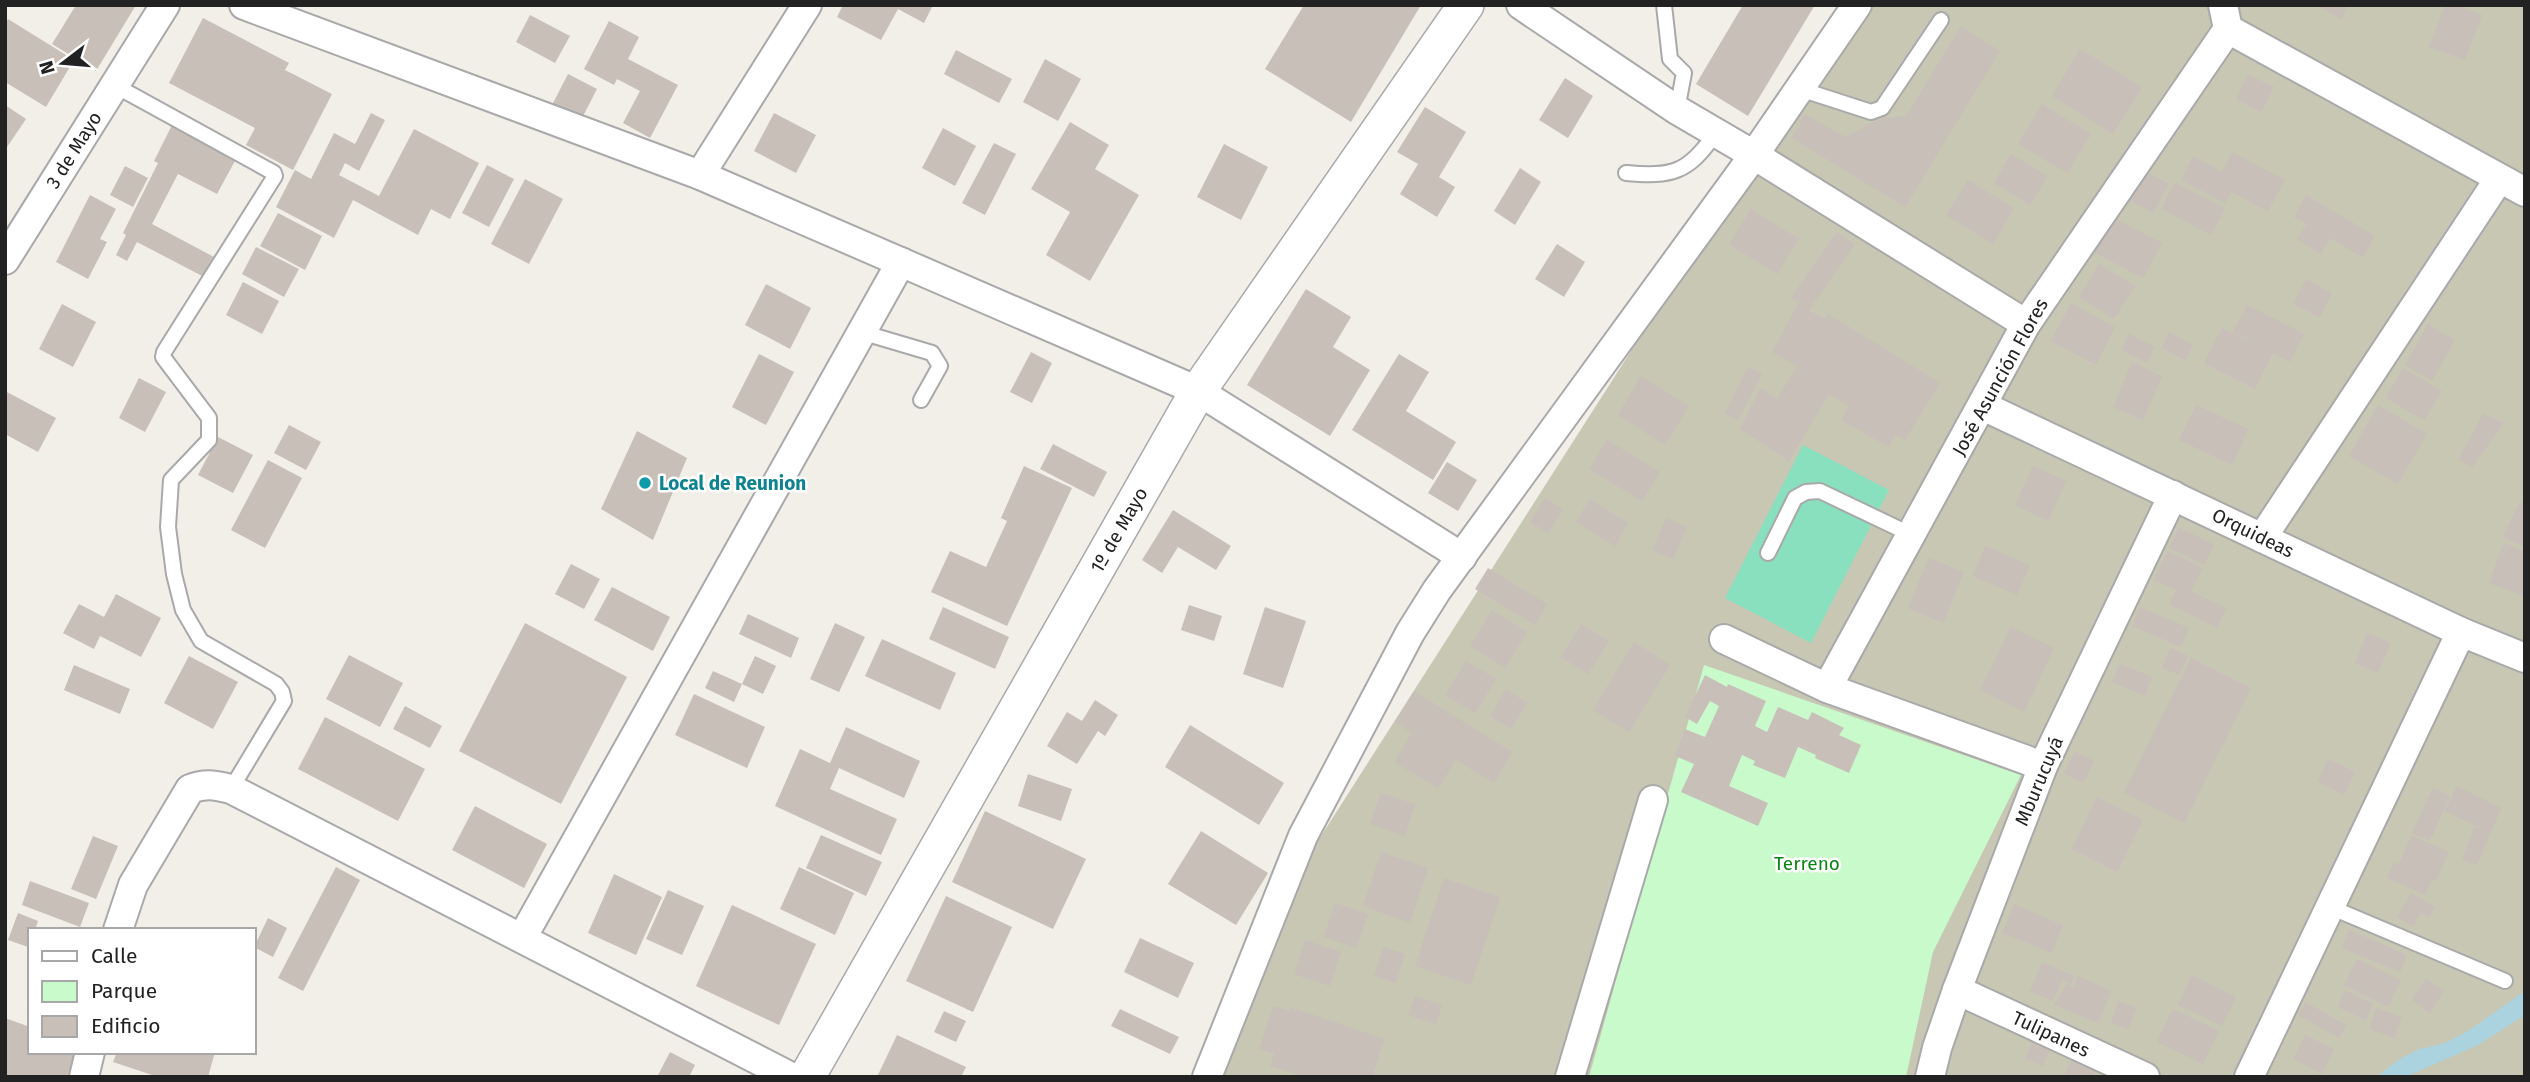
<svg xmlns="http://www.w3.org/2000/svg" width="2530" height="1082" viewBox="0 0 2530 1082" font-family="'Fira Sans',sans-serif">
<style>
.construction{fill:#c7c7b4}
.park{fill:#c8facc}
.pitch{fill:#88e0be}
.water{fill:#aad3df}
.building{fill:#c7bfb8}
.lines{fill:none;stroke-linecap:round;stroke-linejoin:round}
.service-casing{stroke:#a9a9a9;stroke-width:18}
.minor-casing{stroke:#a9a9a9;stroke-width:32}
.tertiary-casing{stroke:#a9a9a9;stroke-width:38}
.service{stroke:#fff;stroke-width:14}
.minor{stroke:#fff;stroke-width:28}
.tertiary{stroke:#fff;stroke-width:35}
.culture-dot{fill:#0f9aa8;stroke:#fff;stroke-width:2.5}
.labels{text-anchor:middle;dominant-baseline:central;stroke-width:5;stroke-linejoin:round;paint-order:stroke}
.street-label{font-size:19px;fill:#222;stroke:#fff}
.culture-label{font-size:19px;font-weight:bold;fill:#0d838f;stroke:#fff;text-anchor:start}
.park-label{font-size:19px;fill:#0c8416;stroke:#fff}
</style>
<rect width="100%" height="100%" fill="#f2efe9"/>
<path class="construction" d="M1863,5H2525V1077H1218L1284,894L1753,160Z"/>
<path class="park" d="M1704,665L2021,775L1933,952L1906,1077H1589Z"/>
<path class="pitch" d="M1803,445L1889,490L1811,643L1725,598Z"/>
<path class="water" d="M2525,991V1015L2478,1045L2405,1077H2376L2397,1061L2417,1050L2445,1043L2468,1031Z"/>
<g class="building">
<path d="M76,5H136L96,71L52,44Z"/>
<path d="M843,5H933L924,23L898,9L881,40L837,17Z"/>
<path d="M1304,5H1421L1351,122L1265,69Z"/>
<path d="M1743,5H1815L1748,116L1696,84Z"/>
<path d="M2317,5H2349L2341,19Z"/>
<path d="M2445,5H2456L2482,15L2465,60L2429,47Z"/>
<path d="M530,15L570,36L555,63L516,42Z"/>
<path d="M203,18L289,63L285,70L332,94L293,170L246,145L255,128L169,83Z"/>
<path d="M8,19L74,60L46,107L5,82V25Z"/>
<path d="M609,21L639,37L628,59L678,85L650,138L623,123L640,91L617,79L614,85L584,69Z"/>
<path d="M1961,27L2000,51L1905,207L1792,138L1805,114L1845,137L1882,118L1906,116Z"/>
<path d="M2080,49L2142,87L2113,134L2052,96Z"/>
<path d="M956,50L1012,79L999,103L944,74Z"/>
<path d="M1045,59L1081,79L1058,121L1023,102Z"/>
<path d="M568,74L597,89L580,122L551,107Z"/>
<path d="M2248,74L2274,87L2261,112L2236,99Z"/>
<path d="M1565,78L1593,96L1568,138L1539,120Z"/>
<path d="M2042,104L2091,134L2067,173L2018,144Z"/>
<path d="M5,105L26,119L5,150Z"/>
<path d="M1425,107L1466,132L1439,177L1455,187L1437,217L1400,194L1418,164L1397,152Z"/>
<path d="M371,113L385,120L359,171L345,163L339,175L379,196L414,129L479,163L450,219L431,209L418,235L353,200L334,238L276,207L295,170L311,179L334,133L355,144Z"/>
<path d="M774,113L816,135L796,173L754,151Z"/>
<path d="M1070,122L1109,145L1095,169L1139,195L1090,281L1046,255L1070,212L1031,189Z"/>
<path d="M172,125L236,159L217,194L178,174L152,224L216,258L206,278L137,242L127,261L116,255L126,235L123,233L158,163L154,161Z"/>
<path d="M943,128L976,146L955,186L922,168Z"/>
<path d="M994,143L1016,154L985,215L962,203Z"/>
<path d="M1224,144L1268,167L1241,220L1197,197Z"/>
<path d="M2232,152L2285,180L2268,211L2231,192L2225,203L2181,180L2193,156L2222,172Z"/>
<path d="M2011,154L2048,176L2030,205L1994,183Z"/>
<path d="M487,165L514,179L489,227L462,213Z"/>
<path d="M125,166L148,178L133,207L110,195Z"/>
<path d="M1520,168L1541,182L1515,225L1494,211Z"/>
<path d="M2143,170L2169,184L2153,213L2127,199Z"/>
<path d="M525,179L563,199L529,264L491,244Z"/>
<path d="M1968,180L2014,208L1993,244L1946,215Z"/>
<path d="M2175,182L2225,208L2211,235L2161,209Z"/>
<path d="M90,195L116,209L100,239L107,242L88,279L56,262Z"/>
<path d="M2306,195L2375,236L2363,257L2330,238L2321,254L2297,239L2307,224L2294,217Z"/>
<path d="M1751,209L1799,239L1777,274L1729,244Z"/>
<path d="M278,213L322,236L305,270L260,246Z"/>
<path d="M2104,213L2162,243L2143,278L2086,248Z"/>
<path d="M1837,232L1855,245L1809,310L1791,298Z"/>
<path d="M1557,244L1585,262L1564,297L1535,279Z"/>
<path d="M256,247L299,269L284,297L242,274Z"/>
<path d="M2099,264L2135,286L2114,319L2079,297Z"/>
<path d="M2306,279L2332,293L2320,317L2293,304Z"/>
<path d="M243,282L279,301L262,334L226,315Z"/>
<path d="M766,284L811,308L790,349L745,325Z"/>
<path d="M1306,289L1351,317L1333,347L1370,370L1330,436L1247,385Z"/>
<path d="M2071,303L2115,327L2096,365L2051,341Z"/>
<path d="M62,304L96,322L73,367L39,349Z"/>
<path d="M1798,304L1825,319L1828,314L1940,383L1905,440L1896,435L1889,447L1841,420L1849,406L1829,394L1789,461L1740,429L1760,388L1777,399L1797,366L1772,352Z"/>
<path d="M2247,305L2304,334L2290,362L2273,353L2255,389L2204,363L2222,328L2262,348L2233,332Z"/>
<path d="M2428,324L2455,340L2432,381L2405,365Z"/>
<path d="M2169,332L2193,345L2185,360L2162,348Z"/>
<path d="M2129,334L2155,347L2147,363L2121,350Z"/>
<path d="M1031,352L1052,363L1032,403L1010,392Z"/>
<path d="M759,354L794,372L766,425L732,407Z"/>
<path d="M1399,354L1429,372L1406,411L1456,442L1433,480L1352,430Z"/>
<path d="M2132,362L2162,376L2143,420L2113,407Z"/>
<path d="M1748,367L1762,374L1738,420L1725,413Z"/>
<path d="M2403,368L2442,391L2424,420L2386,398Z"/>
<path d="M1641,376L1689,406L1665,445L1618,415Z"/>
<path d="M139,378L166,392L145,432L119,418Z"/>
<path d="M5,391L56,418L38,452L5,434Z"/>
<path d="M2196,405L2248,429L2232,465L2179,440Z"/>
<path d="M2378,405L2427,434L2398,484L2349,456Z"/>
<path d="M2483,414L2504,423L2472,467L2459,459Z"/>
<path d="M289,425L321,442L306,470L274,453Z"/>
<path d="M637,431L687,458L653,540L601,509Z"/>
<path d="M218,437L253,455L233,493L198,475Z"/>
<path d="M1607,440L1660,472L1642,501L1589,469Z"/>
<path d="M1053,444L1107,472L1094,497L1040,469Z"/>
<path d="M268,460L302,478L265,548L231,530Z"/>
<path d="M1447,462L1477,480L1458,511L1428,493Z"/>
<path d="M1024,466L1072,488L1007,626L931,592L950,551L986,567L1007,521L1001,518Z"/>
<path d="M2033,466L2066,481L2048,521L2015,505Z"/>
<path d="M1545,498L1563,509L1548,533L1530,522Z"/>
<path d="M1590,499L1628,523L1615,546L1576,522Z"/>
<path d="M2520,502L2525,504V547L2503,537Z"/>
<path d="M1173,510L1231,546L1216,570L1178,547L1162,573L1142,560Z"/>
<path d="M1666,518L1687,527L1673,559L1652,550Z"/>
<path d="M2179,527L2214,545L2204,565L2169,548Z"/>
<path d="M2504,543L2525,551V596L2489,583Z"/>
<path d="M1985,546L2030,565L2017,595L1973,576Z"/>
<path d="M2168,551L2203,568L2191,591L2226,608L2217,628L2169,604L2176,590L2154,580Z"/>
<path d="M1929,558L1964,572L1943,623L1908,608Z"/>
<path d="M571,564L600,579L584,609L555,594Z"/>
<path d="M1488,568L1547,604L1535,625L1475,589Z"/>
<path d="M612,587L670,617L653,651L594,620Z"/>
<path d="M116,594L161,618L141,657L100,636L94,649L63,633L79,604L104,617Z"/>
<path d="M1189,605L1222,616L1214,641L1181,630Z"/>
<path d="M943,607L1009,637L995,669L929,639Z"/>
<path d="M1265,607L1306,621L1283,688L1243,674Z"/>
<path d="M2140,607L2189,628L2181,647L2132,626Z"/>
<path d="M1492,610L1527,632L1505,668L1470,646Z"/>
<path d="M748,614L799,638L791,658L739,634Z"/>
<path d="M525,623L627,677L561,804L459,751Z"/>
<path d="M835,623L865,637L839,692L810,679Z"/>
<path d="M1581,624L1609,641L1588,674L1561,657Z"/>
<path d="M2011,627L2054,648L2024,712L1980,690Z"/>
<path d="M2367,633L2391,643L2378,673L2355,663Z"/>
<path d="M882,639L956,673L940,710L865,676Z"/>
<path d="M1634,642L1670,665L1629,732L1593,710Z"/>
<path d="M2170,648L2188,656L2180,675L2162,668Z"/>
<path d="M349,655L403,683L380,727L326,699Z"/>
<path d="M189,656L238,682L213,729L164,703Z"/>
<path d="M755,656L776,666L763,694L742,684Z"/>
<path d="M2191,658L2251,688L2184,823L2124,793Z"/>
<path d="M1466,661L1496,679L1475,713L1445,695Z"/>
<path d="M2120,664L2152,677L2145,696L2112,682Z"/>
<path d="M74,665L130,689L120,714L64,690Z"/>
<path d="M713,671L742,684L734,702L705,688Z"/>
<path d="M1705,675L1727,687L1728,684L1766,701L1755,726L1767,732L1778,707L1808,720L1812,712L1844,728L1839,735L1861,745L1849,773L1815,758L1816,755L1798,747L1785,778L1753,765L1755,761L1742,755L1729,786L1768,803L1758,826L1681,792L1694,764L1675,756L1685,729L1705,737L1719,706L1710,701L1697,724L1685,717Z"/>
<path d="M1506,689L1527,703L1511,729L1490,716Z"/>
<path d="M1414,691L1512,752L1494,783L1456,760L1438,788L1394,762L1412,733L1395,722Z"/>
<path d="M694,694L765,727L747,768L675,735Z"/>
<path d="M1095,700L1118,715L1105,736L1098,731L1077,764L1047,746L1067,712L1082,721Z"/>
<path d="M405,706L442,726L430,748L393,729Z"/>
<path d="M325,717L425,769L398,821L298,769Z"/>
<path d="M1190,725L1284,783L1259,825L1165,767Z"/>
<path d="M846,727L920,761L904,798L839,768L830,789L897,819L881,855L775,806L800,749L830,763Z"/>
<path d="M2075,751L2094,761L2083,783L2064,773Z"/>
<path d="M2328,759L2355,772L2344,795L2318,782Z"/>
<path d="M1028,774L1072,789L1061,821L1018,806Z"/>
<path d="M2457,786L2501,808L2477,865L2462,860L2474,827L2484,830L2445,811Z"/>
<path d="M2433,788L2450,796L2430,841L2412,833Z"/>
<path d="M1381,793L1415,804L1405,836L1370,824Z"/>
<path d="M2097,797L2143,820L2117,872L2072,849Z"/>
<path d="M475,806L547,844L524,888L452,850Z"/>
<path d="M985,811L1086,859L1053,929L952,882Z"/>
<path d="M1201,831L1268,873L1236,925L1168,884Z"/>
<path d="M821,835L882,862L866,896L806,868Z"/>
<path d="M2411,835L2449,852L2436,880L2432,879L2425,895L2387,878L2394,862L2399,864Z"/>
<path d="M93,836L118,846L96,899L71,889Z"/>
<path d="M1381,852L1428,868L1410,923L1363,906Z"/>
<path d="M336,867L360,880L303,991L278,978Z"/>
<path d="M799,867L854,893L835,935L780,909Z"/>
<path d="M614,874L662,897L636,955L588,933Z"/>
<path d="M1444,878L1500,897L1471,985L1415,966Z"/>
<path d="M30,881L89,903L80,927L22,905Z"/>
<path d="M668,890L704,906L682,955L646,939Z"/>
<path d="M2411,893L2435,907L2429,917L2421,913L2413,927L2397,917Z"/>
<path d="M946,896L1012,927L973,1012L906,981Z"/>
<path d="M1335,903L1368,914L1356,948L1324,937Z"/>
<path d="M2014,904L2063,925L2052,953L2002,933Z"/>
<path d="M732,905L816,944L779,1025L696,986Z"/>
<path d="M18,913L38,921L35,930H30L28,947L8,940Z"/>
<path d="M268,918L287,928L273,957L254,947Z"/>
<path d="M2349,930L2407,955L2400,972L2342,948Z"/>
<path d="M1140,938L1194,963L1178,998L1124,972Z"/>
<path d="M1305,940L1341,952L1330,986L1294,974Z"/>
<path d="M1383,947L1405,954L1396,983L1374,976Z"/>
<path d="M2357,959L2401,980L2388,1007L2344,985Z"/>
<path d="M2042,962L2074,976L2071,984L2062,980L2053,1001L2030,991Z"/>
<path d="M2192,975L2236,997L2222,1026L2178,1005Z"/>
<path d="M2078,976L2111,991L2098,1023L2054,1005L2067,984L2073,987Z"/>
<path d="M2426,979L2444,991L2430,1013L2412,1000Z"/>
<path d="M2345,990L2373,1004L2366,1020L2338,1007Z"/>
<path d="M1415,996L1442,1005L1436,1024L1408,1015Z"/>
<path d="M2118,1001L2136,1008L2129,1029L2111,1023Z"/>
<path d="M2305,1002L2346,1025L2339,1038L2298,1015Z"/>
<path d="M1273,1006L1289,1011L1290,1007L1384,1039L1372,1077H1303L1270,1066L1274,1054L1259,1049Z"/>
<path d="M2376,1008L2402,1017L2395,1038L2369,1029Z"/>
<path d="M1120,1009L1179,1037L1170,1054L1111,1026Z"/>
<path d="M2173,1009L2219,1031L2203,1064L2157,1042Z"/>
<path d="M944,1011L966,1021L956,1042L934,1032Z"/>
<path d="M5,1018L30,1027V1052H76L67,1077H5Z"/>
<path d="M897,1035L966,1067L961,1077H877Z"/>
<path d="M2305,1035L2334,1049L2322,1074L2293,1059Z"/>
<path d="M2034,1037L2052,1044L2043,1066L2025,1059Z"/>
<path d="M117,1052H215L208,1077H158L113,1062Z"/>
<path d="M670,1052L695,1065L689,1077H657Z"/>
<path d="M2073,1055L2097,1064L2092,1077H2064Z"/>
</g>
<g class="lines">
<defs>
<g id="service">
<path d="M1664,5L1670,59L1684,73L1677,110"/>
<path d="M114,85L274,173L275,176L164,352L163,357L209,418V440L171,480L168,527L174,574L183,610L201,641L276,684L282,692L284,701L231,789"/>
<path d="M1800,89L1871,112L1882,108L1941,20"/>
<path d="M1626,173C1672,177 1688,173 1715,134"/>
<path d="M861,332L932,353L940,366L921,400"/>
<path d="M1768,553L1795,498L1806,492L1820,491L1912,535"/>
<path d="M2330,907L2505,981"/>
</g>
<g id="minor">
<path d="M244,5L700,175L1198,391L1462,557"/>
<path d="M1521,5L1677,110L1754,155L2026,324"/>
<path d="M2228,29L2525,192"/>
<path d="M700,175L807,5"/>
<path d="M5,260L165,5"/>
<path d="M1983,406L2461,632L2525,658"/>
<path d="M2262,538L2499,179"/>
<path d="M1724,639L1827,688L2043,766"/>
<path d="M1827,688L2026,324L2228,29L2223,5"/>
<path d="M118,930L133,885L190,789C205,783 215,785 231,789L791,1077"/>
<path d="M522,938L901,262"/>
<path d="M1957,990L2145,1077"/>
<path d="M84,1077L90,1052"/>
<path d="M1207,1077L1303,836L1410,633L1437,590L1754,155L1857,5"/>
<path d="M1570,1077L1653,800"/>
<path d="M1930,1077L1937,1048L1957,990L2043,766L2173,495"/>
<path d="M2249,1077L2461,632"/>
</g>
<path id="tertiary" d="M807,1077L1198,391L1466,5"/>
</defs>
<use href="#service" class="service-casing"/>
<use href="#minor" class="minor-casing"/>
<use href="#tertiary" class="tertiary-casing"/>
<use href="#service" class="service"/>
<use href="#minor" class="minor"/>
<use href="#tertiary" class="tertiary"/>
</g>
<circle class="culture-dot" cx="645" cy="483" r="7"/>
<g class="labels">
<g class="street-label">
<text transform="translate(74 150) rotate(-58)">3 de Mayo</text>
<text transform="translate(2000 377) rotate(-61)">José Asunción Flores</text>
<text transform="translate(1119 530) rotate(-60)">1º de Mayo</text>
<text transform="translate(2253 533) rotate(26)">Orquideas</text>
<text transform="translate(2039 781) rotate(-67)">Mburucuyá</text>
<text transform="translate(2051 1034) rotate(25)">Tulipanes</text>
</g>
<g class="culture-label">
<text x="659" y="483">Local de Reunion</text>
</g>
<g class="park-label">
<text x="1807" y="863">Terreno</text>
</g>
</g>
<rect width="2530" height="1082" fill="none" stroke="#222222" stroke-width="14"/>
<rect x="28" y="928" width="228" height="126" fill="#ffffff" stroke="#a7a7a7" stroke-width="2"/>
<rect x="42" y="951" width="35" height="10" fill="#ffffff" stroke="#a7a7a7" stroke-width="2"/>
<text x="91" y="963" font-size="21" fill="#222222">Calle</text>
<rect x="42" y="981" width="35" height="21" fill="#c8facc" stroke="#a7a7a7" stroke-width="2"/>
<text x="91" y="998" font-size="21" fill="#222222">Parque</text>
<rect x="42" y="1016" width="35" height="21" fill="#c7bfb8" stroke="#a7a7a7" stroke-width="2"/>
<text x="91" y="1033" font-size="21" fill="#222222">Edificio</text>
<g transform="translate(63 63) rotate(254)" stroke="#ffffff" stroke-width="5" paint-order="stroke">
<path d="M0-5L12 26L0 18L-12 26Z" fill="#222222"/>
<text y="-10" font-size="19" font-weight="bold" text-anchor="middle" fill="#222222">N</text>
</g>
</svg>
